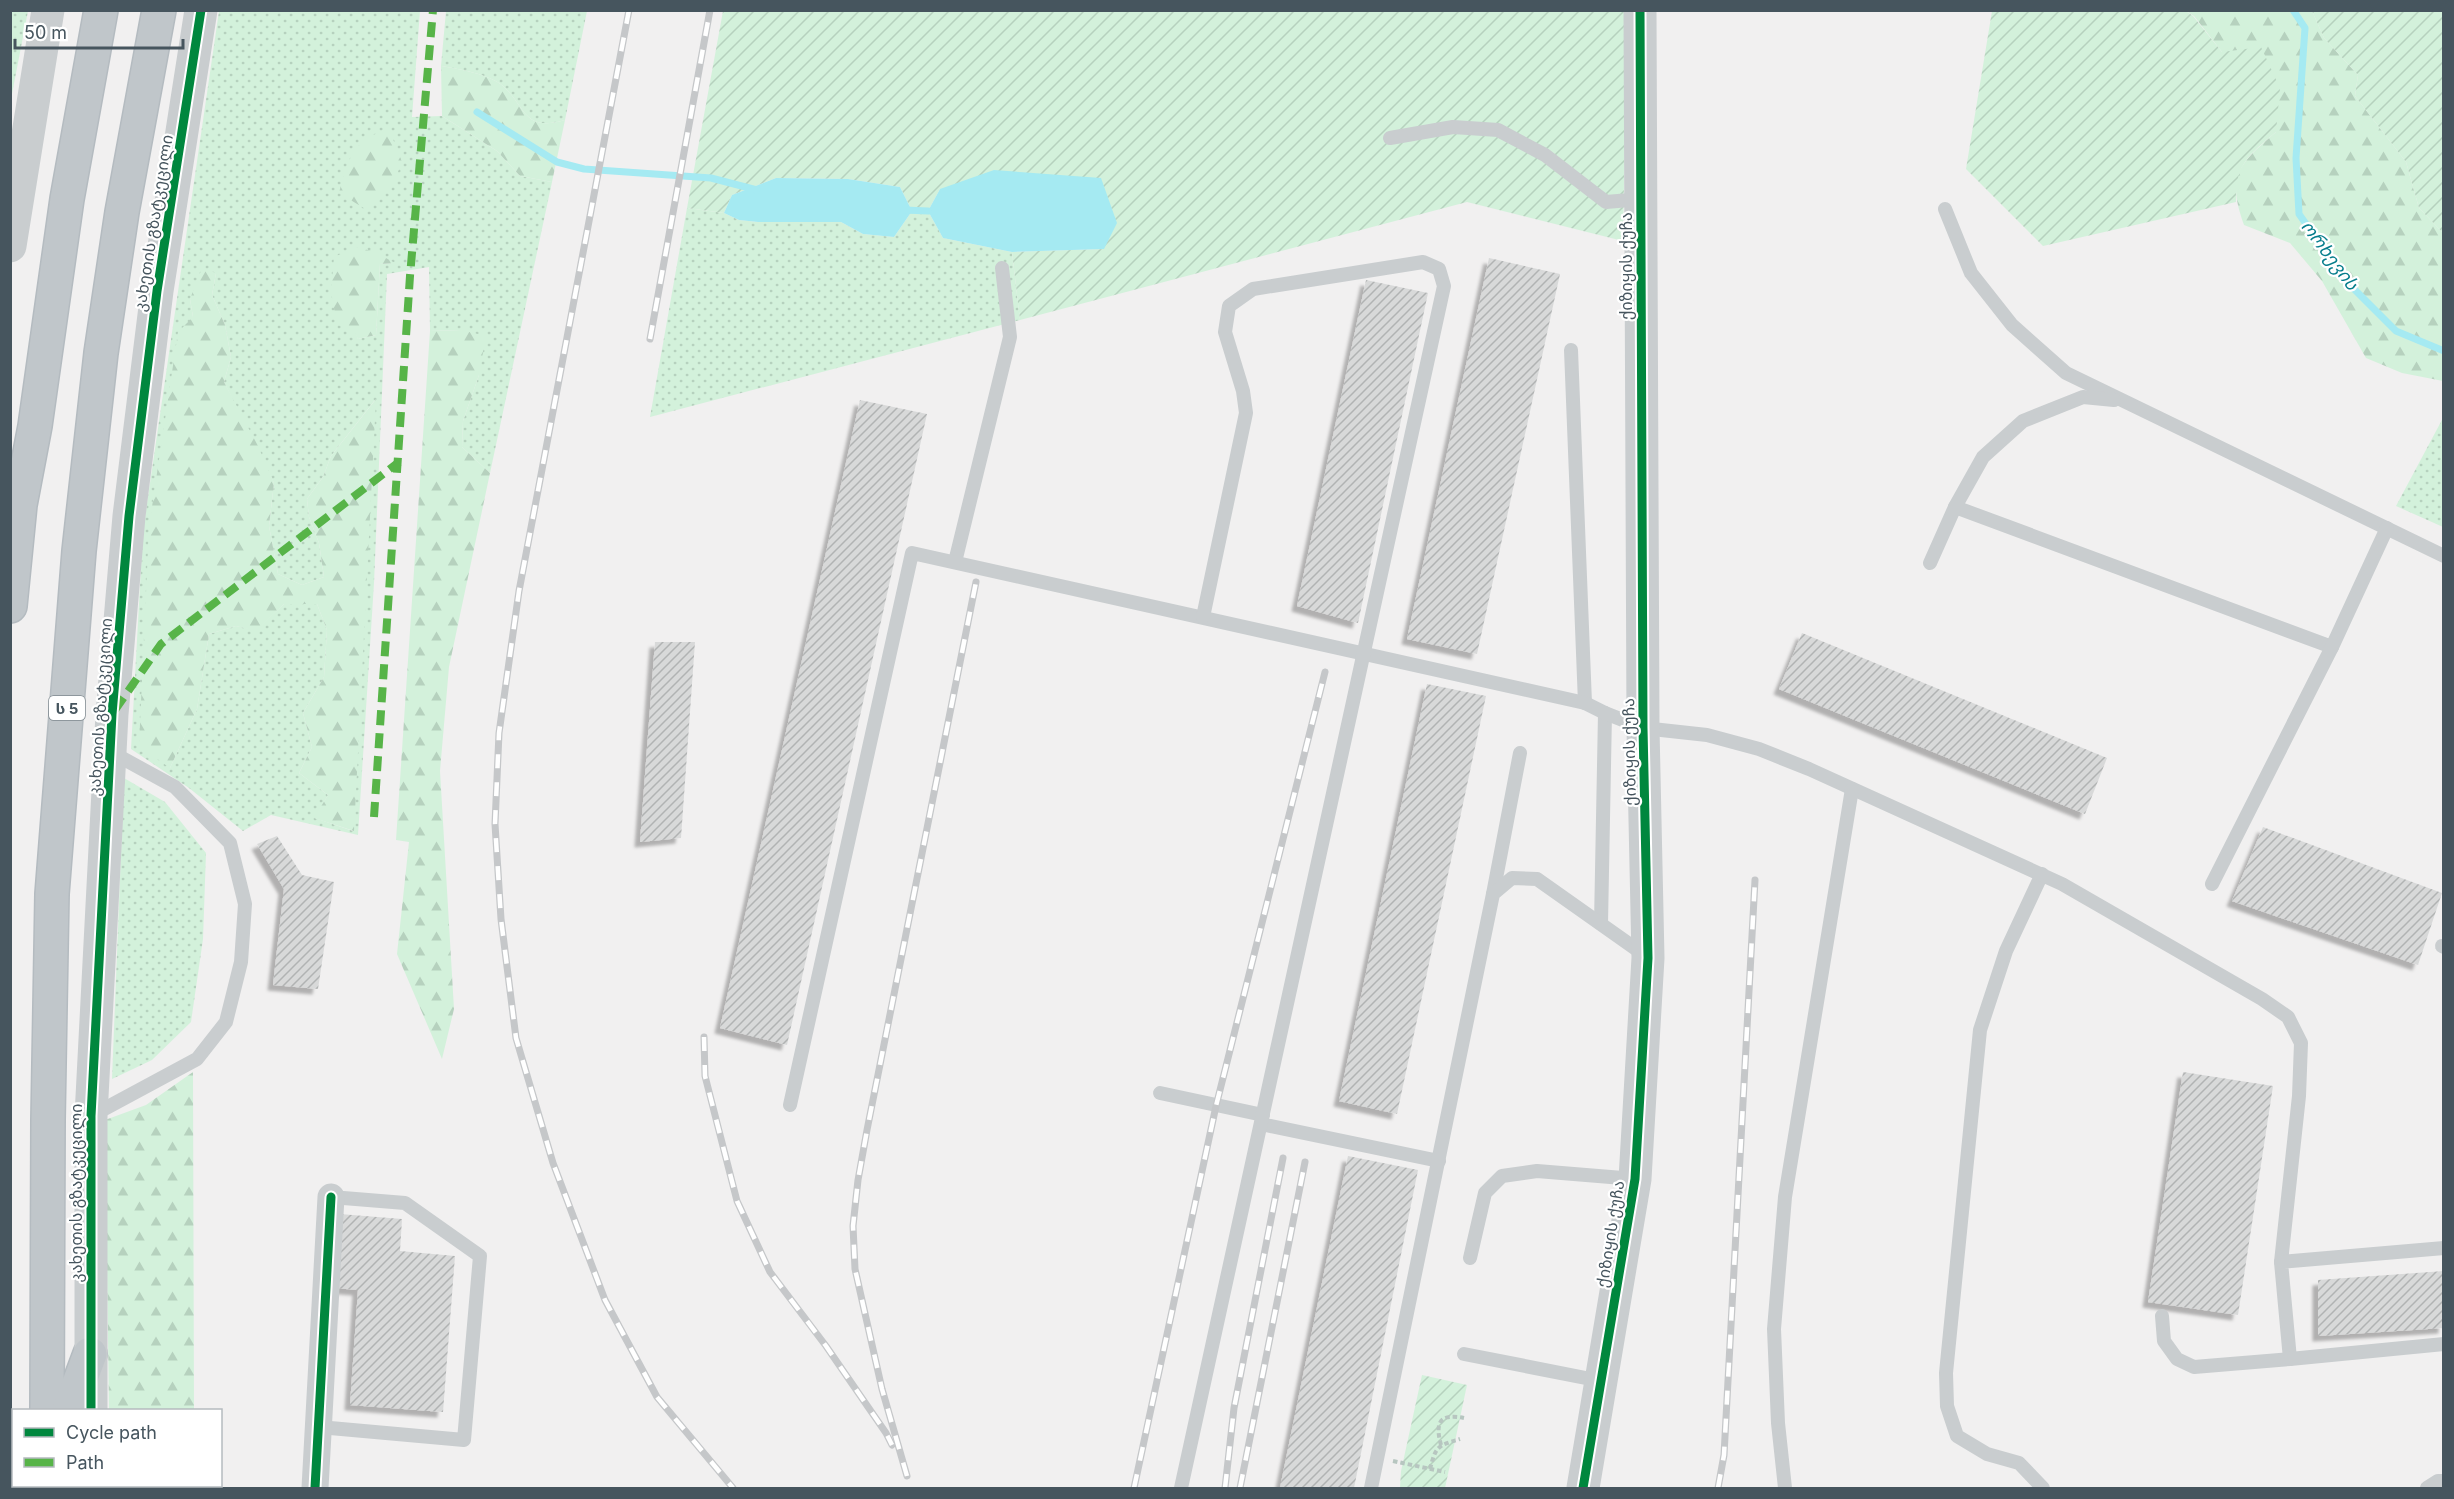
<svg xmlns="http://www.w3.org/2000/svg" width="2454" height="1499" viewBox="0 0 2454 1499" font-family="Inter,'Noto Sans Georgian',sans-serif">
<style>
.grass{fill:url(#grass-dots);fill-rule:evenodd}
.forest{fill:url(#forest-firs)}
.garden{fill:url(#garden-furrows)}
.water{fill:#a5eaf2}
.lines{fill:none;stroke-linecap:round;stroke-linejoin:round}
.stream{stroke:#a5eaf2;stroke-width:7}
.building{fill:url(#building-hatch);filter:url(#shadow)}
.trunk-casing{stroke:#b4bbc0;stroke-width:36}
.path{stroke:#b7c6c0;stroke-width:4;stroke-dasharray:4.5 3;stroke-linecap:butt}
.service{stroke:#c9cdcf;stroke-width:14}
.minor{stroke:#c9cdcf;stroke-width:27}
.tertiary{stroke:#c9cdcf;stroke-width:33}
.trunk{stroke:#c0c6ca;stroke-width:33}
.rail-casing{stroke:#c5c7c9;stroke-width:7}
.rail{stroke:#fff;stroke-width:4.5;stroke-dasharray:14;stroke-linecap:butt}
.quiet{stroke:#57b448;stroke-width:8;stroke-dasharray:15 8;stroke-linecap:butt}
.cycleway-casing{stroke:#fff;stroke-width:13}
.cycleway{stroke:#00873e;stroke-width:9}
.labels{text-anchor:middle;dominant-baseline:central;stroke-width:4.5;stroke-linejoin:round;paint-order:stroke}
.shield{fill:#fff;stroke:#7e888e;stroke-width:1.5}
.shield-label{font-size:15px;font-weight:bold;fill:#46555e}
.street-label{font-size:16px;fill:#46555e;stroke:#fff}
.water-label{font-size:18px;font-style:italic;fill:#067e8c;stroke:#fff}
</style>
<defs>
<pattern id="grass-dots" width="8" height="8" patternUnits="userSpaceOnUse" patternTransform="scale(1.5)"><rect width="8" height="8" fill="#d3f1db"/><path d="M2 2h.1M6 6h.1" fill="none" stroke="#b6d1be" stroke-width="1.8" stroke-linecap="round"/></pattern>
<pattern id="forest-firs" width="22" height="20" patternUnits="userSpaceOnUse" patternTransform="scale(1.5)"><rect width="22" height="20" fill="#d3f1db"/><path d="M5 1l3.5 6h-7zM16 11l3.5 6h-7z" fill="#b6d1be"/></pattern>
<pattern id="garden-furrows" width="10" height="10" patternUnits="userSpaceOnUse" patternTransform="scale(1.5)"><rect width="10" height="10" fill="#d3f1db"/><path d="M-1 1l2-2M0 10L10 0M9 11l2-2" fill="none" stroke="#b6d1be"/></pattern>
<pattern id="building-hatch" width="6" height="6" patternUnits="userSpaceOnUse" patternTransform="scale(1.5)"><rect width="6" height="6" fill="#d8d9d9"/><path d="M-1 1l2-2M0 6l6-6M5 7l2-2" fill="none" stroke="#b1b3b3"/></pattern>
<filter id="shadow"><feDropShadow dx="-5.5" dy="5.5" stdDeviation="1.5" flood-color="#0004"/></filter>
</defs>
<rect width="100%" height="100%" fill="#f1f0f0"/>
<g class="grass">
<path d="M11,10L28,11L11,99L10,11Z"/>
<path d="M219,11H420L412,117L442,116L497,151L520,176L552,182L490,473L462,447L463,421L479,375L461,330L430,331L429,267L387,274L374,583L358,835L271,815L243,831L189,788L131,749L143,531ZM334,258L393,263L380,264L376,335L358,339L334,271ZM216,273L212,295L225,325L231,357L224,382L274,483L269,526L278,574L302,585L324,577L319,543L309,517L307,499L323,477L331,456L375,400L353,831L315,818L328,795L299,773L312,747L303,713L324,677L327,630L317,604H284L256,630L236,626L209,634L197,709L170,768L193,317L190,299Z"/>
<path d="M446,11H587L565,120C523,132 527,108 503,86C489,74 459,69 441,66Z"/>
<path d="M687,208L724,213L739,220L758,222H841L863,234L894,237L912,211H928L943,238L1012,252L1020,320L650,417Z"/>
<path d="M2443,418V527L2396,506Z"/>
<path d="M124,778L165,802L206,853L203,939L191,1022L152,1060L112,1079Z"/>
</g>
<g class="forest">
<path d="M2186,11H2312L2324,38L2358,75L2355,96L2406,162L2419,208L2443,233V381L2402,373L2366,358L2322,281L2290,243L2244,225C2226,175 2239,164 2276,132L2222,52L2194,16Z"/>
<path d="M441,66C459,69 489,74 503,86C527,108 523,132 565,120L552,182L520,176L497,151L442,116Z"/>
<path d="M389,129L402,162L391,189L367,210L339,193C347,160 353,139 389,129Z"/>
<path d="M356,247L375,252L395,263L380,264L376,335L358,339L355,333L337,324L331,292L334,257Z"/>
<path d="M202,268L216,273L212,295L225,325L231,357L224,382L258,446L274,483L269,526L278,574L302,585L324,577L319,543L309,517L307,499L323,477L331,456L376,399L354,831L314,818L328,795L299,773L312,747L303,713L324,677L327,630L317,604H284L256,631L236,626L209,634L197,709L170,768L139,746L149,527L178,332L193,317L190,299Z"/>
<path d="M461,330L486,336L479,375L463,421L462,447L490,473L449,667L440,771L454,1009L442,1059L397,954L409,842L396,840L430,331Z"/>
<path d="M193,1072L194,1410H109L105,1120L146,1105Z"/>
</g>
<g class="garden">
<path d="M723,11H1627L1623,241L1467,202L1020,320L1012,252L1104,249L940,189L928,211H912L900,187L848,179L776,178L732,195L724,213L687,208Z"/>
<path d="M1992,11H2186L2193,16L2222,52L2261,47L2280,88L2276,132C2249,155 2235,164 2236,202L2043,246L1966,169Z"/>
<path d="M2312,11H2443V233L2419,208L2406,162L2355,96L2358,75L2324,38Z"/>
<path d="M1422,1375L1467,1385L1445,1488H1400L1401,1471Z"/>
</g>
<g class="water">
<path d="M994,170L1101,178L1117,223L1104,249L1012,252L943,238L928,211L940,189Z"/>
<path d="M776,178L848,179L900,187L912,211L894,237L863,234L841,222H758L739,220L724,213L732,195Z"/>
</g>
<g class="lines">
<g class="stream">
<path d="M2293,10L2305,28L2296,158L2299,214L2346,281L2396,331L2444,351"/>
<path d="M477,112L557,162L584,169L711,178L757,190"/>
<path d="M904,210L928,211"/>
</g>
</g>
<g class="building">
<path d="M1489,258L1560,274L1477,654L1407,639Z"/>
<path d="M1366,280L1428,293L1358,623L1297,606Z"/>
<path d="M860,400L927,414L787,1045L720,1028Z"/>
<path d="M1802,633L2107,758L2085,814L1779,689Z"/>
<path d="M655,642H695L681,838L640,842Z"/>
<path d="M1427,684L1486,696L1397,1114L1339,1101Z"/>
<path d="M2263,827L2442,893L2418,965L2232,901Z"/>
<path d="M277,836L302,875L334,882L318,989L273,985L284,889L257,844Z"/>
<path d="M2183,1072L2273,1086L2238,1315L2148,1302Z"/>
<path d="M1348,1156L1418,1170L1354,1488H1280Z"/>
<path d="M340,1214L402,1219L400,1251L455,1256L443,1412L350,1405L358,1290L334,1288Z"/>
<path d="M2444,1271V1328L2318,1336V1280Z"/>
</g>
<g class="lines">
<defs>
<g id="trunk">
<path d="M10,606L20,505L35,426L67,199L101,10"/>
<path d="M47,1410L48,1120L52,894L79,551L101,353L122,212L159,10"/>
<path d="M69,1410L90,1354"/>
<path d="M46,1488V1486"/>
</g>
</defs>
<use href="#trunk" class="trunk-casing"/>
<g class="path">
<path d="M1441,1445C1435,1423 1439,1413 1464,1418"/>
<path d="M1393,1461L1445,1472"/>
<path d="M1430,1469C1436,1446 1437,1446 1460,1439"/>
</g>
<g class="service">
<path d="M1390,138L1453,127L1498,130L1545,155L1606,202L1641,199"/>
<path d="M1945,209L1971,273L2012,325L2066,373L2444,556"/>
<path d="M1571,350L1585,703"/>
<path d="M1955,507L2332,647"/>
<path d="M955,562L1010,337L1002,268"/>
<path d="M1930,563L1955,507L1983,457L2023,421L2083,397L2114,400"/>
<path d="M2042,874L2006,951L1980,1030L1946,1373L1947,1406L1957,1436L1987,1454L2019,1463L2043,1488"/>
<path d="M2212,884L2332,647L2387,528"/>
<path d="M1493,894L1520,753"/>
<path d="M1601,924L1605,713"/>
<path d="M2442,946L2444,947"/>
<path d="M1160,1093L1263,1115"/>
<path d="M790,1105L912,553L1585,703L1605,713L1643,728L1707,735L1759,749L1809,769L2062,884L2262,999L2288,1017L2301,1043L2299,1096L2281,1262"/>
<path d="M93,1115L197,1059L226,1022L241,962L245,904L230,843L175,787L111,752"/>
<path d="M1261,1124L1439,1161"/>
<path d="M1470,1258L1485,1193L1502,1176L1537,1171L1635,1179"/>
<path d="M2162,1316L2164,1341L2177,1359L2194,1367L2290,1359L2281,1262L2444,1248"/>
<path d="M1464,1354L1601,1381"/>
<path d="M2290,1359L2444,1344"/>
<path d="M319,1427L464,1440L480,1256L405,1203L331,1197"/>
<path d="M1181,1488L1444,286L1439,269L1423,262L1253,289L1229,306L1225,332L1243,391L1246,413L1203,617"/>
<path d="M1371,1488L1493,894L1512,878L1537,879L1646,956"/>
<path d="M1785,1488L1778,1423L1774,1329L1785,1197L1852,789"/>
<path d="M2427,1488L2438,1481H2444"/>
</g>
<path class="minor" d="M315,1488L331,1197"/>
<g class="tertiary">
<path d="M10,246L48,10"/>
<path d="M91,1410V1116L112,714L129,516L157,291L201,10"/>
<path d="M92,1486V1488"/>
<path d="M1583,1488L1635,1179L1648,958L1643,728L1640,10"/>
</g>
<use href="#trunk" class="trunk"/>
<defs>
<g id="rail">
<path d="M629,10L519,591L499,733L495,824L501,919L516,1038L553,1163L605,1300L657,1397L733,1488"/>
<path d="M650,339L710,10"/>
<path d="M704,1037L705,1076L737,1201L770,1272L826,1346L886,1433L892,1445"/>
<path d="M907,1476L882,1389L855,1269L853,1226L858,1180L867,1130L976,582"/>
<path d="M1134,1488L1216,1106L1325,672"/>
<path d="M1225,1488L1234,1408L1283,1158"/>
<path d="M1240,1488L1305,1162"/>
<path d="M1718,1488L1724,1455L1755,880"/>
</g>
</defs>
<use href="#rail" class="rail-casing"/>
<use href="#rail" class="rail"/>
<g class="quiet">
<path d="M115,710L161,644L399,462"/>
<path d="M374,817L410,276L433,10"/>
</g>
<defs>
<g id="cycleway">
<path d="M91,1410V1116L112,714L129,516L157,291L201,10"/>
<path d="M315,1488L331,1197"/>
<path d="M1583,1488L1635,1179L1648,958L1643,728L1640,10"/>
</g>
</defs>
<use href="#cycleway" class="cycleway-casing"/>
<use href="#cycleway" class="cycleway"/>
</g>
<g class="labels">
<rect class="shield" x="49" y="696" width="36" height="24" rx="4.5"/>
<g class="shield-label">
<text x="67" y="708">ს 5</text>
</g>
<g class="street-label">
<text transform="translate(153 223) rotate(-81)">კახეთის გზატკეცილი</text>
<text transform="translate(1626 266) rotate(-90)">ქიზიყის ქუჩა</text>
<text transform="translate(100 707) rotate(-86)">კახეთის გზატკეცილი</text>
<text transform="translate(1629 752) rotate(-91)">ქიზიყის ქუჩა</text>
<text transform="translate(76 1193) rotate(-90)">კახეთის გზატკეცილი</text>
<text transform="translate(1610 1234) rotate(-81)">ქიზიყის ქუჩა</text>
</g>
<g class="water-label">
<text transform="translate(2330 255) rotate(53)">ორხევის</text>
</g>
</g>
<rect width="2454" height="1499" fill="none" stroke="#46555e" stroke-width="24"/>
<rect x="12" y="1409" width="210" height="78" fill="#ffffff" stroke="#b5bbbf" stroke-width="1.5"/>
<rect x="24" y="1428" width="30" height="9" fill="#00873e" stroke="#b5bbbf" stroke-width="1.5"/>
<text x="66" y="1439" font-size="18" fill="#46555e">Cycle path</text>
<rect x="24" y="1458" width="30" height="9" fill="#57b448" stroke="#b5bbbf" stroke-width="1.5"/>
<text x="66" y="1469" font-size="18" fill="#46555e">Path</text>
<path d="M15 39v9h168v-9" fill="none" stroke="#46555e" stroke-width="3"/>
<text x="24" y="39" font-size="18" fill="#46555e" stroke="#ffffff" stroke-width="4.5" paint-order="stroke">50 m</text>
</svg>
